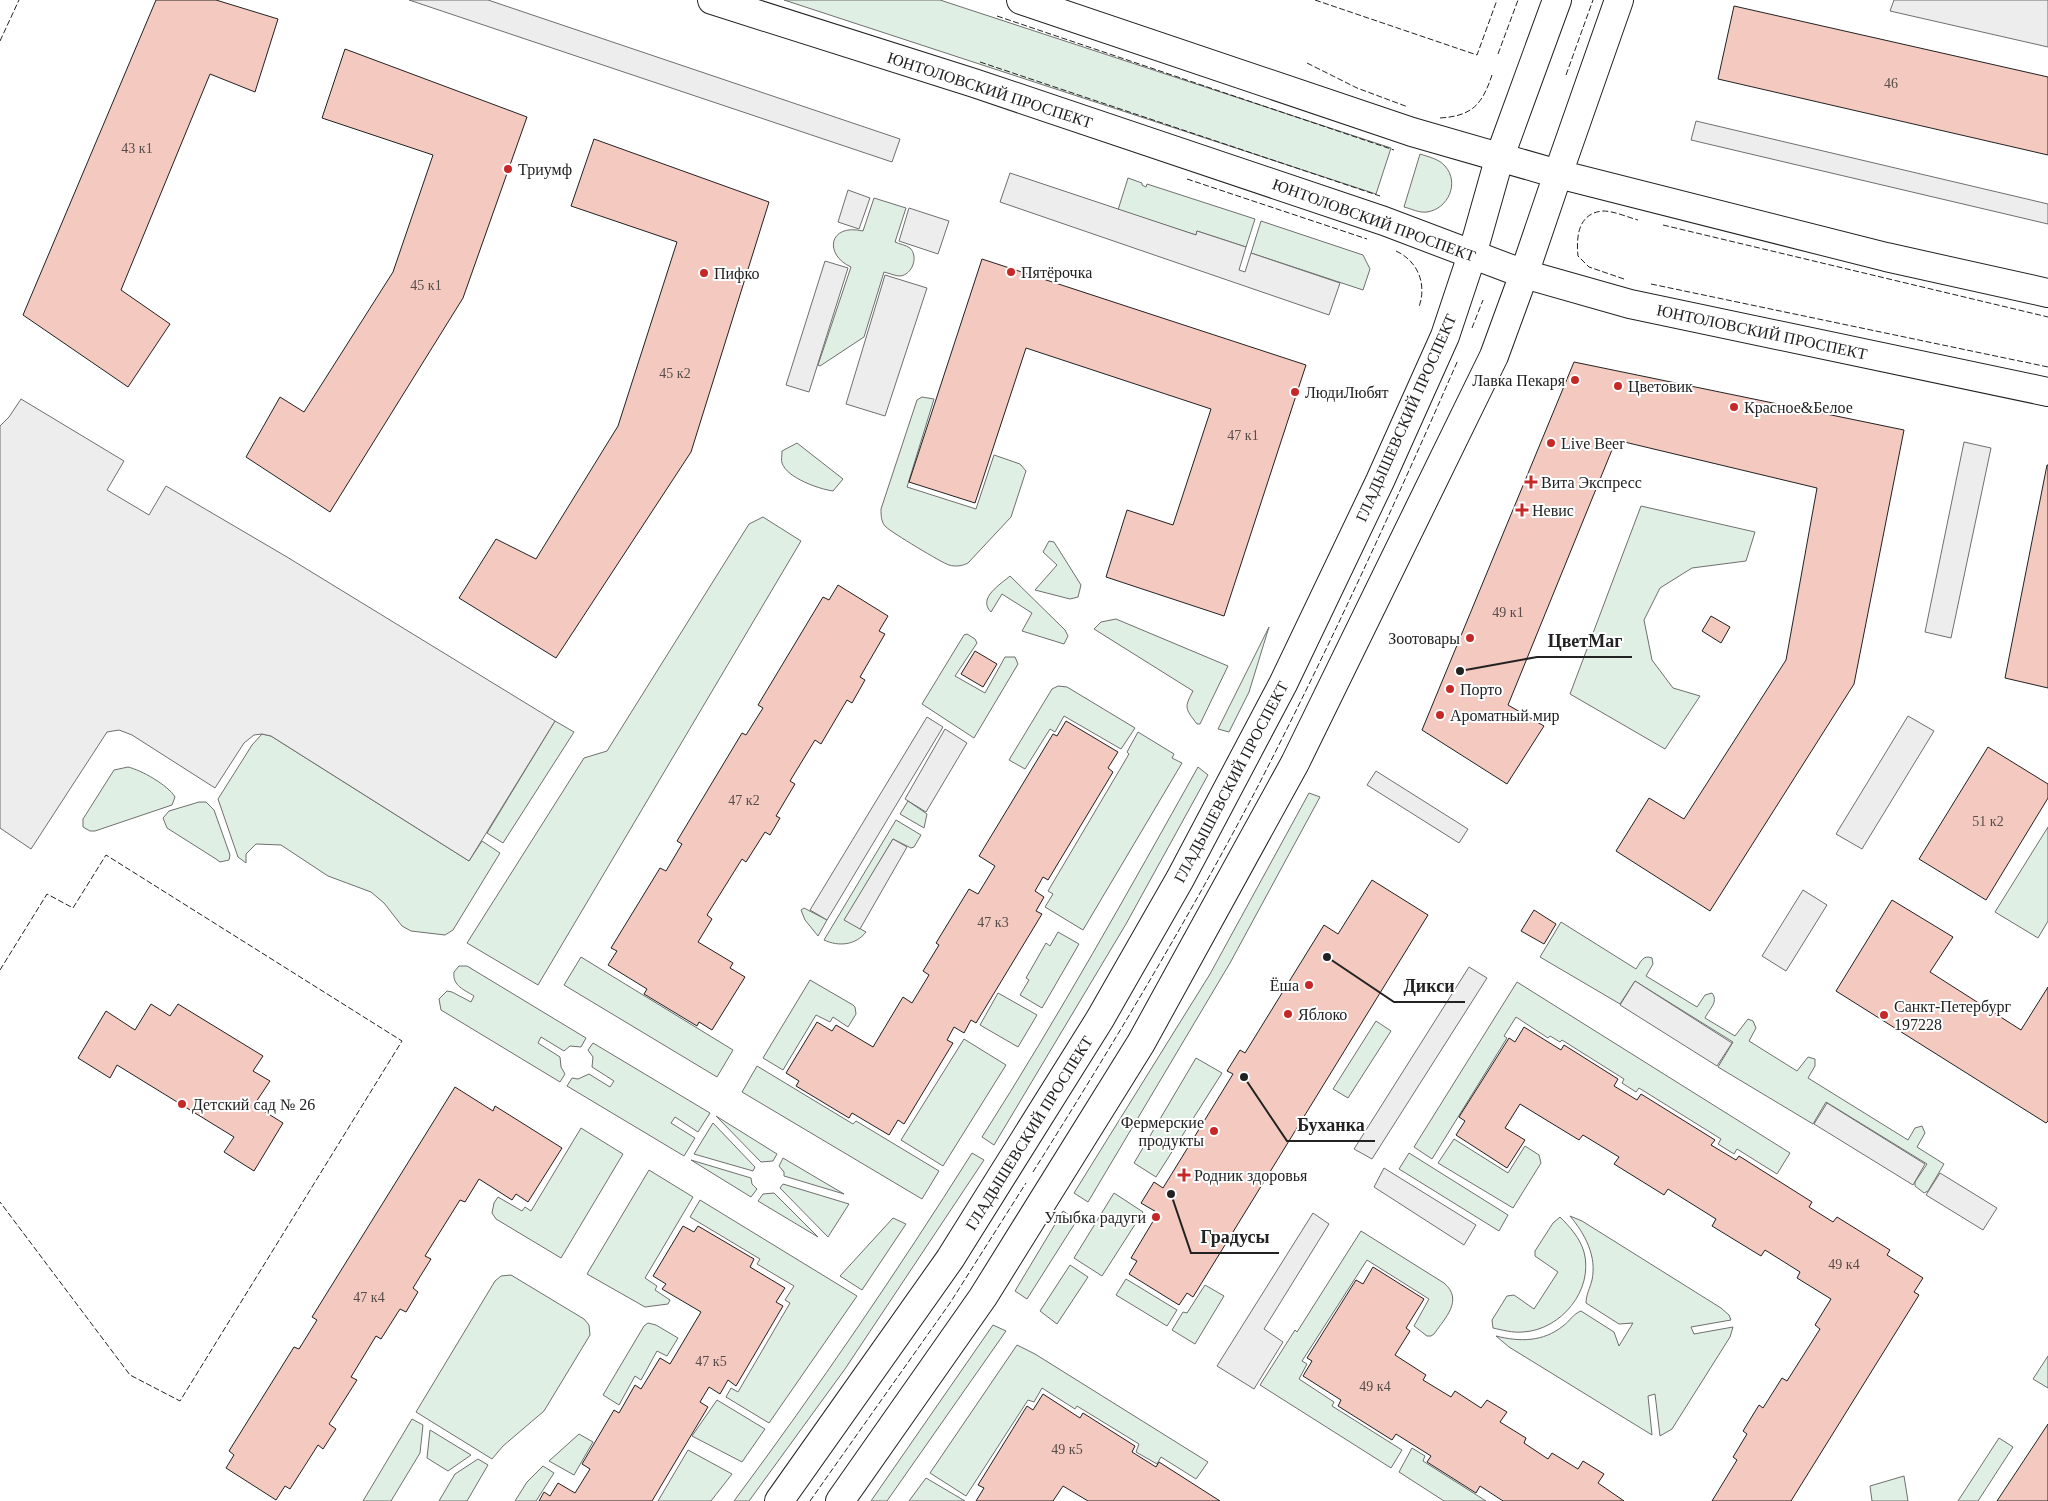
<svg xmlns="http://www.w3.org/2000/svg" width="2048" height="1501" viewBox="0 0 2048 1501" font-family="'Times New Roman',serif">
<style>
.green{fill:#e0efe3;stroke:#6f6f6f}
.parking{fill:#ededed;stroke:#6f6f6f}
.building{fill:#f3c9c0;stroke:#222}
.lines{fill:none;stroke-linecap:round;stroke-linejoin:round}
.minor-casing{stroke:#222;stroke-width:30}
.tertiary-casing{stroke:#222;stroke-width:30}
.minor{stroke:#fff;stroke-width:28}
.tertiary{stroke:#fff;stroke-width:28}
.fence{stroke:#222;stroke-width:1;stroke-dasharray:6 2.5;stroke-linecap:butt}
.poi-dot{fill:#c62828;stroke:#fff;stroke-width:2}
.labels{text-anchor:middle;dominant-baseline:central;stroke-width:4;stroke-linejoin:round;paint-order:stroke}
.number-label{font-size:14px;fill:#564c4a}
.street-label{font-size:16px;fill:#222;stroke:#fff}
.poi-label{font-size:16px;fill:#222;stroke:#fff;text-anchor:start}
.leader{fill:none;stroke:#222;stroke-width:2}
.callout-dot{fill:#222;stroke:#fff;stroke-width:2}
.callout-label{font-size:18px;text-anchor:middle;font-weight:bold;fill:#222;stroke:#fff;stroke-width:4;stroke-linejoin:round;paint-order:stroke}
</style>
<rect width="100%" height="100%" fill="#fff"/>
<g class="green">
<path d="M784,0H940L1391,148L1376,194Z"/>
<path d="M1420,154C1429,157 1439,159 1445,166C1460,183 1448,209 1427,212C1419,213 1412,209 1404,207Z"/>
<path d="M1128,178L1142,183V185L1146,187L1147,184L1255,219L1246,247L1197,231L1196,235L1118,210Z"/>
<path d="M874,198L906,208L895,242C899,244 906,245 910,248C919,257 912,275 900,276C895,276 889,273 884,272L864,337L820,366L818,365L851,267C824,255 828,223 863,231Z"/>
<path d="M1261,221L1363,255L1370,269L1363,290L1251,253Z"/>
<path d="M922,397L934,399L907,487L976,509L994,455L1020,464L1026,471L1011,517L968,563C962,566 956,567 949,565C942,563 891,532 886,527C881,522 881,516 881,509L917,400Z"/>
<path d="M797,443L843,479L833,491C819,489 787,478 782,463C781,460 782,455 782,451Z"/>
<path d="M1641,506L1755,532L1746,561L1692,568L1660,588L1644,620L1652,660L1673,688L1700,696L1665,749L1570,694Z"/>
<path d="M763,517L801,541L538,985L467,943L584,758L607,751L749,524Z"/>
<path d="M1049,541L1054,542L1081,585L1078,597L1070,599L1035,590L1057,565L1043,552Z"/>
<path d="M1010,576L1065,630L1068,636L1064,644L1022,631L1032,613L1002,594L991,612C977,598 1001,584 1010,576Z"/>
<path d="M1116,619L1228,666L1200,724H1197C1185,708 1184,708 1193,691L1094,629L1101,622Z"/>
<path d="M1269,627L1249,692L1229,732L1218,729Z"/>
<path d="M967,634L975,639L977,643L955,676L985,693L1005,657H1015L1018,664L974,738L922,704L964,635Z"/>
<path d="M1058,686L1067,687L1135,728L1121,749L1064,716L1055,732L1050,729L1025,769L1009,760L1052,689Z"/>
<path d="M555,721L574,732L503,843L487,833Z"/>
<path d="M1138,732L1174,754L1172,758L1182,763L1083,930L1045,907L1053,894L1048,891L1129,754L1127,752Z"/>
<path d="M262,734L271,736L469,861L482,841L500,853L453,930L445,935L411,931L402,926L384,903L371,892L328,876L281,845L256,844L246,854V863L238,857L218,799L252,745Z"/>
<path d="M128,767C141,770 168,785 175,797L172,805L95,831H90L83,827V819L114,770Z"/>
<path d="M1198,767L1208,775L1126,924L994,1145L982,1137C1059,1016 1128,892 1198,767Z"/>
<path d="M1309,793L1320,797L1230,963L1088,1202L1074,1193L1210,974Z"/>
<path d="M908,801L927,814L924,828L900,814Z"/>
<path d="M199,802H206L214,810L230,855L229,860L220,862L216,859L167,828L163,818L169,811Z"/>
<path d="M896,820L921,835L914,847L911,848L893,839L845,920L866,932C856,945 839,947 824,940Z"/>
<path d="M2048,827V921L2038,938L1995,912Z"/>
<path d="M804,908L827,920L818,936L805,920L801,910Z"/>
<path d="M1561,922L1636,969C1640,963 1643,954 1652,958L1653,964L1646,976L1697,1007L1705,995L1712,993C1719,1002 1709,1009 1705,1018L1735,1036L1748,1019L1753,1021L1756,1028L1749,1041L1797,1071L1808,1057L1815,1059V1066L1808,1078L1908,1140L1915,1128L1922,1126L1925,1133L1917,1147L1944,1164L1928,1191L1924,1193L1915,1186V1182L1927,1164L1826,1102L1813,1124L1718,1067L1733,1042L1635,981L1620,1004L1540,957Z"/>
<path d="M1058,932L1079,944L1042,1008L1020,995L1029,980L1026,978L1046,943L1050,946Z"/>
<path d="M581,957L733,1050L717,1077L564,985Z"/>
<path d="M459,966H467L586,1038L581,1047L570,1046L564,1051L541,1037L538,1043L560,1057L561,1067L565,1074L560,1082L441,1010L439,999L447,991L452,992L471,1002L474,996C465,990 452,986 454,972Z"/>
<path d="M810,980L853,1005L855,1007L856,1014L848,1027L833,1017L830,1022L816,1015L783,1070L763,1058Z"/>
<path d="M1517,982L1790,1153L1777,1174L1737,1149L1734,1154L1718,1144L1721,1139L1639,1088L1636,1092L1622,1083L1624,1079L1562,1040L1560,1042L1550,1036L1548,1038L1516,1017L1504,1036L1507,1038L1432,1159L1414,1147Z"/>
<path d="M998,993L1037,1015L1018,1047L980,1025Z"/>
<path d="M1376,1021L1391,1031L1348,1098L1333,1089Z"/>
<path d="M964,1039L1006,1065L943,1166L901,1140Z"/>
<path d="M593,1043L710,1113L698,1132L675,1117L671,1123L695,1138L684,1156L567,1086L572,1078L578,1079L589,1074L610,1087L614,1081L592,1067L593,1057L588,1050Z"/>
<path d="M1196,1058L1222,1073L1156,1177L1134,1163Z"/>
<path d="M757,1066L853,1124L856,1121L939,1171L922,1199L742,1092Z"/>
<path d="M716,1116L777,1154L773,1161L761,1162Z"/>
<path d="M713,1123L755,1167L753,1171L694,1154Z"/>
<path d="M581,1128L623,1154L561,1258L496,1219L492,1213L494,1203L498,1197L522,1211L525,1207L531,1211Z"/>
<path d="M1454,1139L1508,1173L1525,1146L1539,1155L1541,1163L1513,1208L1438,1163Z"/>
<path d="M972,1153L984,1160L845,1369L749,1501H734C818,1388 897,1272 972,1153Z"/>
<path d="M1409,1153L1508,1215L1499,1231L1399,1169Z"/>
<path d="M783,1158L844,1194L784,1176V1172L779,1166Z"/>
<path d="M691,1160L751,1178L752,1184L757,1189L751,1197Z"/>
<path d="M649,1170L693,1197L645,1278L657,1286L655,1290L670,1300L668,1304L645,1307L587,1274Z"/>
<path d="M783,1184L849,1204L828,1237L780,1188Z"/>
<path d="M774,1193L818,1237L758,1201L763,1194Z"/>
<path d="M1114,1193L1143,1212L1102,1276L1074,1258Z"/>
<path d="M700,1200L857,1296L769,1423L726,1397L731,1388L738,1392L790,1303L785,1300L794,1286L757,1264L760,1259L690,1217Z"/>
<path d="M1063,1211L1077,1220L1027,1299L1015,1291Z"/>
<path d="M1570,1216L1582,1221L1721,1308L1729,1315L1731,1320L1691,1327L1694,1334L1733,1327L1730,1337L1672,1429L1660,1436L1655,1394L1648,1396L1652,1435L1509,1347L1496,1336C1520,1342 1543,1342 1563,1326C1570,1321 1573,1314 1581,1311L1614,1332L1619,1346L1633,1323L1619,1324L1586,1303C1586,1295 1590,1288 1592,1280C1597,1256 1585,1234 1570,1216Z"/>
<path d="M1560,1217C1570,1227 1580,1238 1584,1252C1594,1290 1561,1330 1523,1332C1513,1333 1502,1330 1493,1328L1492,1320L1507,1296L1514,1295L1534,1309L1558,1272L1535,1256V1251L1553,1223Z"/>
<path d="M893,1218L906,1224L862,1290L840,1276Z"/>
<path d="M1361,1231L1444,1283C1464,1300 1445,1318 1434,1334L1431,1336H1427L1414,1326L1429,1299L1367,1260L1302,1361L1307,1364L1299,1379L1334,1402L1332,1406L1402,1450L1391,1468L1260,1385L1295,1330L1297,1332Z"/>
<path d="M1070,1265L1088,1277L1057,1324L1040,1311Z"/>
<path d="M511,1275L584,1319L589,1325L590,1335L544,1411L503,1446L492,1459L416,1412L495,1281L501,1276Z"/>
<path d="M1126,1279L1177,1310L1167,1326L1116,1295Z"/>
<path d="M1205,1285L1224,1296L1195,1344L1172,1330L1183,1312L1187,1313Z"/>
<path d="M648,1323L656,1325L678,1338L667,1356L657,1351L641,1380L635,1376L619,1405L603,1395L644,1326Z"/>
<path d="M993,1325L1006,1331L887,1501H871Z"/>
<path d="M1017,1345L1035,1354L1208,1462L1196,1479L1161,1457L1157,1464L1136,1452L1139,1444L1077,1406L1075,1409L1042,1388L1034,1402L1028,1400L966,1496L930,1473Z"/>
<path d="M2048,1356V1388L2033,1379Z"/>
<path d="M717,1400L765,1429L742,1462L692,1436Z"/>
<path d="M412,1419L423,1425L420,1453L391,1501H363Z"/>
<path d="M430,1430L471,1455L448,1471L427,1458Z"/>
<path d="M579,1434L593,1442L574,1475L549,1461Z"/>
<path d="M1999,1438L2013,1447L1978,1501H1958Z"/>
<path d="M1412,1448L1425,1456L1423,1461L1486,1501H1444L1399,1472Z"/>
<path d="M688,1450L732,1474L711,1501H658Z"/>
<path d="M478,1459L488,1465L467,1501H439L455,1474Z"/>
<path d="M543,1466L554,1473L536,1501H515L527,1482Z"/>
<path d="M1904,1476L1908,1501H1872L1870,1486Z"/>
<path d="M926,1478L965,1501H909Z"/>
</g>
<g class="parking">
<path d="M409,0H488L900,139L892,162Z"/>
<path d="M1894,0H2048V47L1890,11Z"/>
<path d="M1696,121L2048,204V224L1691,140Z"/>
<path d="M1010,173L1196,235L1197,231L1246,247L1239,270L1245,272L1251,253L1340,283L1329,315L1000,202Z"/>
<path d="M848,190L870,198L859,229L838,222Z"/>
<path d="M909,208L949,221L938,254L899,241Z"/>
<path d="M825,261L848,268L809,392L786,385Z"/>
<path d="M885,275L927,288L885,416L846,404Z"/>
<path d="M21,399L124,461L107,490L149,515L166,486L287,557L555,721L469,861L271,736L262,734L254,735L244,743L215,788L132,735L119,730L107,732L31,849L0,828V426L9,417Z"/>
<path d="M1964,442L1991,448L1951,638L1925,632Z"/>
<path d="M1908,716L1934,731L1862,849L1836,834Z"/>
<path d="M927,717L943,727L827,920L810,910Z"/>
<path d="M945,729L967,743L926,812L905,799Z"/>
<path d="M1376,771L1468,829L1459,843L1367,785Z"/>
<path d="M893,839L907,847L860,929L844,920Z"/>
<path d="M1803,890L1827,905L1786,971L1762,956Z"/>
<path d="M1469,967L1487,978L1372,1159L1354,1149Z"/>
<path d="M1635,981L1732,1043L1717,1066L1620,1005Z"/>
<path d="M1827,1103L1925,1164L1913,1185L1814,1124Z"/>
<path d="M1384,1168L1476,1225L1464,1245L1374,1187Z"/>
<path d="M1940,1173L1997,1208L1983,1230L1926,1195Z"/>
<path d="M1313,1213L1329,1224L1264,1329L1283,1342L1254,1389L1217,1366Z"/>
</g>
<g class="building">
<path d="M156,0H216L278,19L255,92L210,74L121,290L170,324L128,387L23,315Z"/>
<path d="M1734,6L2048,77V155L1718,79Z"/>
<path d="M345,49L527,117L463,298L330,512L246,457L280,397L304,412L393,272L433,155L322,118Z"/>
<path d="M594,139L769,202L691,452L556,658L459,598L496,539L536,559L589,473L618,426L677,242L571,206Z"/>
<path d="M982,259L1306,365L1224,616L1106,577L1127,510L1173,525L1211,409L1026,348L975,503L909,482Z"/>
<path d="M1574,362L1904,430L1854,684L1710,911L1616,851L1649,798L1684,819L1786,660L1817,488L1616,440L1508,705L1544,726L1507,784L1422,730Z"/>
<path d="M2047,465H2048V688L2005,678Z"/>
<path d="M838,585L888,616L879,631L885,634L860,677L865,680L852,703L847,700L821,744L815,740L790,781L795,784L776,816L780,818L770,835L765,832L746,862L742,859L707,915L712,919L698,942L733,963L730,968L745,977L712,1030L699,1022L697,1026L644,994L647,989L608,965L617,951L611,948L660,868L666,871L682,844L677,841L742,733L746,735L763,708L758,705L823,597L829,600Z"/>
<path d="M1711,616L1730,627L1721,643L1702,631Z"/>
<path d="M975,651L997,664L983,687L961,674Z"/>
<path d="M1066,721L1118,752L1108,768L1113,772L1048,880L1043,877L1035,891L1044,897L1036,911L1042,914L976,1023L971,1020L964,1033L954,1027L947,1040L953,1043L904,1124L898,1120L889,1135L852,1113L849,1118L796,1086L799,1081L786,1073L817,1022L832,1031L836,1025L873,1047L903,997L912,1003L929,975L923,971L939,945L936,943L969,889L978,894L995,866L979,856L1053,734L1057,736Z"/>
<path d="M1988,747L2048,784V798L1986,900L1919,859Z"/>
<path d="M1372,880L1428,915L1193,1297L1187,1293L1179,1305L1129,1274L1137,1261L1131,1258L1158,1213L1141,1203L1154,1182L1163,1188L1233,1074L1227,1071L1240,1050L1245,1053L1324,925L1338,934Z"/>
<path d="M1892,900L1953,937L1930,972L2021,1030L2048,987V1121L2046,1123L1836,991Z"/>
<path d="M1534,910L1556,924L1544,944L1521,931Z"/>
<path d="M151,1004L170,1016L178,1004L263,1056L253,1071L270,1081L254,1105L283,1123L254,1171L224,1152L234,1137L117,1065L110,1078L78,1058L106,1011L135,1030Z"/>
<path d="M1524,1027L1561,1050L1564,1045L1618,1079L1614,1086L1637,1100L1641,1094L1715,1140L1711,1145L1736,1160L1739,1156L1812,1202L1809,1207L1833,1222L1837,1217L1890,1250L1887,1255L1923,1278L1914,1292L1919,1295L1791,1501H1712L1737,1460L1733,1457L1747,1434L1743,1431L1759,1405L1763,1408L1782,1378L1787,1381L1820,1329L1815,1325L1831,1299L1797,1278L1800,1272L1765,1250L1761,1256L1712,1226L1716,1219L1668,1189L1664,1195L1614,1164L1619,1157L1583,1135L1579,1140L1520,1104L1505,1128L1525,1140L1507,1168L1456,1135L1465,1121L1459,1117L1509,1038L1515,1042Z"/>
<path d="M455,1087L493,1111L495,1106L562,1148L528,1202L516,1194L512,1200L479,1179L465,1202L460,1200L425,1256L431,1259L413,1288L418,1292L406,1312L400,1309L381,1339L376,1336L351,1377L357,1380L329,1424L336,1429L330,1438L323,1449L318,1445L290,1489L285,1486L276,1500L226,1468L234,1455L229,1451L294,1347L299,1349L317,1320L312,1317Z"/>
<path d="M683,1226L694,1232L698,1226L754,1259L750,1267L785,1288L776,1302L783,1306L736,1386L728,1380L720,1394L709,1387L700,1402L708,1407L652,1501H539L544,1492L550,1496L558,1483L575,1493L590,1469L582,1464L614,1410L619,1413L635,1385L641,1389L660,1358L670,1364L701,1312L662,1289L666,1284L653,1276Z"/>
<path d="M1373,1267L1424,1299L1406,1328L1410,1331L1395,1355L1426,1375L1423,1380L1451,1397L1455,1391L1481,1408L1487,1400L1507,1412L1500,1422L1526,1438L1524,1443L1548,1459L1552,1453L1578,1469L1583,1461L1604,1474L1598,1483L1624,1501H1503L1480,1486L1476,1493L1427,1462L1431,1456L1396,1434L1392,1440L1338,1406L1341,1400L1303,1376L1312,1361L1307,1358L1356,1280L1363,1284Z"/>
<path d="M1043,1394L1080,1418L1083,1413L1135,1446L1132,1452L1156,1467L1159,1462L1220,1501H1088L1063,1486L1053,1501H976L984,1488L978,1485L1027,1406L1033,1410Z"/>
<path d="M2048,1424V1501H1997Z"/>
</g>
<g class="lines">
<defs>
<g id="minor">
<path d="M1619,0L1558,174L1886,257L2048,293"/>
<path d="M779,1501L950,1259L1100,1019L1180,879L1283,684L1380,481L1445,336L1472,255L1500,156L1557,0"/>
<path d="M840,1501L983,1297L1141,1043L1295,763L1494,356L1524,274L1630,304L2048,392"/>
</g>
<path id="tertiary" d="M712,0L974,83L1384,221L1524,274L1558,174L1412,132L1021,0"/>
</defs>
<use href="#minor" class="minor-casing"/>
<use href="#tertiary" class="tertiary-casing"/>
<use href="#minor" class="minor"/>
<use href="#tertiary" class="tertiary"/>
<g class="fence">
<path d="M1315,0L1477,55L1497,0"/>
<path d="M997,16L1394,150"/>
<path d="M0,41L19,0"/>
<path d="M1498,54L1518,0"/>
<path d="M980,62L1380,196"/>
<path d="M1307,63L1357,88L1408,107"/>
<path d="M1566,75L1593,0"/>
<path d="M1440,118C1472,116 1482,105 1492,75"/>
<path d="M1187,179L1367,239"/>
<path d="M1663,225L2048,317"/>
<path d="M1396,251C1418,261 1427,284 1419,307"/>
<path d="M1624,279L1589,267L1578,256C1576,237 1578,213 1603,211C1614,211 1627,217 1638,220"/>
<path d="M1651,284L2048,367"/>
<path d="M1472,328L1483,300"/>
<path d="M0,970L47,894L73,908L106,855L402,1041L180,1401L130,1375L0,1202"/>
<path d="M1033,1172C1112,1046 1189,918 1258,786C1330,646 1395,504 1458,360"/>
<path d="M810,1501L950,1303L1026,1183"/>
</g>
</g>
<g class="poi-dot">
<circle cx="508" cy="169" r="5"/>
<circle cx="1011" cy="272" r="5"/>
<circle cx="704" cy="273" r="5"/>
<circle cx="1575" cy="380" r="5"/>
<circle cx="1618" cy="386" r="5"/>
<circle cx="1295" cy="392" r="5"/>
<circle cx="1734" cy="407" r="5"/>
<circle cx="1551" cy="443" r="5"/>
<path d="M1528.5 474.5h5v5h5v5h-5v5h-5v-5h-5v-5h5z"/>
<path d="M1519.5 502.5h5v5h5v5h-5v5h-5v-5h-5v-5h5z"/>
<circle cx="1470" cy="638" r="5"/>
<circle cx="1450" cy="689" r="5"/>
<circle cx="1440" cy="715" r="5"/>
<circle cx="1309" cy="985" r="5"/>
<circle cx="1288" cy="1014" r="5"/>
<circle cx="1884" cy="1015" r="5"/>
<circle cx="182" cy="1104" r="5"/>
<circle cx="1214" cy="1131" r="5"/>
<path d="M1181.5 1167.5h5v5h5v5h-5v5h-5v-5h-5v-5h5z"/>
<circle cx="1156" cy="1217" r="5"/>
</g>
<g class="labels">
<g class="number-label">
<text x="1891" y="83">46</text>
<text x="137" y="148">43 к1</text>
<text x="426" y="285">45 к1</text>
<text x="675" y="373">45 к2</text>
<text x="1243" y="435">47 к1</text>
<text x="1508" y="612">49 к1</text>
<text x="744" y="800">47 к2</text>
<text x="1988" y="821">51 к2</text>
<text x="993" y="922">47 к3</text>
<text x="1844" y="1264">49 к4</text>
<text x="369" y="1297">47 к4</text>
<text x="711" y="1361">47 к5</text>
<text x="1375" y="1386">49 к4</text>
<text x="1067" y="1449">49 к5</text>
</g>
<g class="street-label">
<text transform="translate(990 90) rotate(18)">ЮНТОЛОВСКИЙ ПРОСПЕКТ</text>
<text transform="translate(1374 220) rotate(20)">ЮНТОЛОВСКИЙ ПРОСПЕКТ</text>
<text transform="translate(1762 332) rotate(12)">ЮНТОЛОВСКИЙ ПРОСПЕКТ</text>
<text transform="translate(1406 418) rotate(-66)">ГЛАДЫШЕВСКИЙ ПРОСПЕКТ</text>
<text transform="translate(1231 782) rotate(-62)">ГЛАДЫШЕВСКИЙ ПРОСПЕКТ</text>
<text transform="translate(1029 1133) rotate(-58)">ГЛАДЫШЕВСКИЙ ПРОСПЕКТ</text>
</g>
<g class="poi-label">
<text x="518" y="169">Триумф</text>
<text x="1021" y="272">Пятёрочка</text>
<text x="714" y="273">Пифко</text>
<text x="1565" y="380" text-anchor="end">Лавка Пекаря</text>
<text x="1628" y="386">Цветовик</text>
<text x="1305" y="392">ЛюдиЛюбят</text>
<text x="1744" y="407">Красное&amp;Белое</text>
<text x="1561" y="443">Live Beer</text>
<text x="1541" y="482">Вита Экспресс</text>
<text x="1532" y="510">Невис</text>
<text x="1460" y="638" text-anchor="end">Зоотовары</text>
<text x="1460" y="689">Порто</text>
<text x="1450" y="715">Ароматный мир</text>
<text x="1299" y="985" text-anchor="end">Ёша</text>
<text x="1894" y="1006">Санкт-Петербург<tspan x="1894" dy="18">197228</tspan></text>
<text x="1298" y="1014">Яблоко</text>
<text x="192" y="1104">Детский сад № 26</text>
<text x="1204" y="1122" text-anchor="end">Фермерские<tspan x="1204" dy="18">продукты</tspan></text>
<text x="1194" y="1175">Родник здоровья</text>
<text x="1146" y="1217" text-anchor="end">Улыбка радуги</text>
</g>
</g>
<path class="leader" d="M1460 671L1537 657H1632M1327 957L1394 1002H1465M1244 1077L1287 1141H1375M1171 1194L1191 1253H1279"/>
<g class="callout-dot">
<circle cx="1460" cy="671" r="5"/>
<circle cx="1327" cy="957" r="5"/>
<circle cx="1244" cy="1077" r="5"/>
<circle cx="1171" cy="1194" r="5"/>
</g>
<g class="callout-label">
<text x="1585" y="647">ЦветМаг</text>
<text x="1429" y="992">Дикси</text>
<text x="1331" y="1131">Буханка</text>
<text x="1235" y="1243">Градусы</text>
</g>
</svg>
